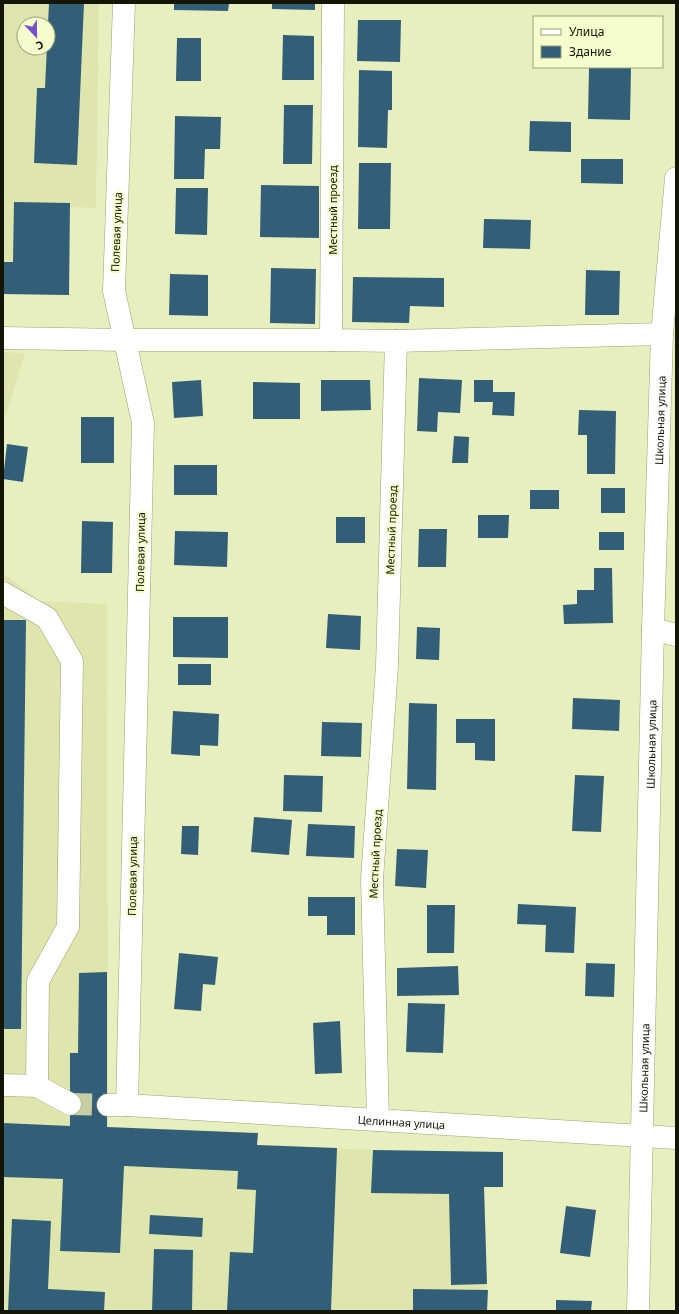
<svg xmlns="http://www.w3.org/2000/svg" width="679" height="1314" viewBox="0 0 679 1314" font-family="'Noto Sans',sans-serif">
<style>
.built{fill:#dee6ae;fill-rule:evenodd}
.building{fill:#325f77}
.lines{fill:none;stroke-linecap:round;stroke-linejoin:round}
.minor-tunnel{stroke:#c8cea3;stroke-width:22;stroke-dasharray:22 11;stroke-linecap:butt}
.minor-casing{stroke:#9aa073;stroke-width:23}
.minor{stroke:#fff;stroke-width:22}
.labels{text-anchor:middle;dominant-baseline:central;stroke-width:4;stroke-linejoin:round;paint-order:stroke}
.street-label{font-size:11px;fill:#141605;stroke:#f5fdcc}
</style>
<rect width="100%" height="100%" fill="#e8efbf"/>
<g class="built">
<path d="M3,3H99L96,208L70,207L69,295L3,294ZM24,24H48V48H24Z"/>
<path d="M3,352L25,353L3,424Z"/>
<path d="M3,573L39,601L107,604L108,1127L258,1133V1145L373,1150L503,1152V1187H484L487,1311H3Z"/>
</g>
<g class="building">
<path d="M49,3H84L77,165L34,163L37,88H45Z"/>
<path d="M174,3H229L228,11L174,10Z"/>
<path d="M272,3H315V10L272,9Z"/>
<path d="M358,20H401L400,62L357,61Z"/>
<path d="M283,35L314,36V80H282Z"/>
<path d="M177,38H201V81H176Z"/>
<path d="M589,67H631L630,120L588,119Z"/>
<path d="M359,70L392,71V110H388L387,148L358,147Z"/>
<path d="M284,105H313L312,164H283Z"/>
<path d="M175,116L221,117L220,149H205L204,179H174Z"/>
<path d="M530,121L571,122V152L529,151Z"/>
<path d="M581,159H623V184L581,183Z"/>
<path d="M359,163H391L390,229H358Z"/>
<path d="M261,185L319,186V238L260,237Z"/>
<path d="M176,188H208L207,235L175,234Z"/>
<path d="M14,202L70,203L69,295L3,294V262H13Z"/>
<path d="M484,219L531,220L530,249L483,248Z"/>
<path d="M271,268L316,269L315,324L270,323Z"/>
<path d="M586,270L620,271L619,315H585Z"/>
<path d="M170,274L208,275V316L169,315Z"/>
<path d="M353,277L444,278V307L410,306L409,323L352,322Z"/>
<path d="M419,378L462,380L460,413L438,412L437,432L417,431Z"/>
<path d="M201,380L203,416L174,418L172,382Z"/>
<path d="M321,380H370L371,410L321,411Z"/>
<path d="M474,380H493V392H515L514,416L492,415L493,402H474Z"/>
<path d="M253,382L300,383V419H253Z"/>
<path d="M579,410L616,411L615,474H587V435H578Z"/>
<rect x="81" y="417" width="33" height="46"/>
<path d="M454,436L469,437L468,463H452Z"/>
<path d="M7,444L28,447L23,482L3,479Z"/>
<rect x="174" y="465" width="43" height="30"/>
<rect x="601" y="488" width="24" height="25"/>
<rect x="530" y="490" width="29" height="19"/>
<path d="M478,515H509L508,538H478Z"/>
<rect x="336" y="517" width="29" height="26"/>
<path d="M82,521L113,522L112,573H81Z"/>
<path d="M419,529H447L446,567H418Z"/>
<path d="M175,531L228,532L227,567L174,565Z"/>
<rect x="599" y="532" width="25" height="18"/>
<path d="M594,568H612L613,623L564,624L563,605L577,604V590H594Z"/>
<path d="M328,614L361,616L360,650L326,648Z"/>
<path d="M173,617H228V658L173,657Z"/>
<path d="M3,620H26L21,1029H3Z"/>
<path d="M417,627L440,628L439,660L416,659Z"/>
<rect x="178" y="664" width="33" height="21"/>
<path d="M573,698L620,700L619,731L572,729Z"/>
<path d="M409,703L437,704L436,790L407,789Z"/>
<path d="M173,711L219,714L218,746L200,745V756L171,754Z"/>
<path d="M456,719H495V761L475,760V743H456Z"/>
<path d="M322,722L362,723L361,757L321,756Z"/>
<path d="M284,775L323,776L322,812L283,811Z"/>
<path d="M575,775L604,776L601,832L572,831Z"/>
<path d="M254,817L292,820L289,855L251,852Z"/>
<path d="M308,824L355,826L354,858L306,856Z"/>
<path d="M182,826H199L198,855L181,854Z"/>
<path d="M397,849L428,850L426,888L395,886Z"/>
<path d="M308,897H355V935H327V916H308Z"/>
<path d="M518,904L576,907L574,953L545,952L546,925L517,924Z"/>
<path d="M427,905H455L454,953H427Z"/>
<path d="M179,953L218,957L215,985L203,984L201,1011L174,1009Z"/>
<path d="M586,963L615,964L614,997L585,996Z"/>
<path d="M458,966L459,995L397,996V968Z"/>
<path d="M107,972V1127L258,1133L257,1145L337,1148L331,1311H227L230,1252L253,1253L256,1190L237,1189L238,1171L124,1166L120,1253L60,1251L63,1179L3,1177V1123L70,1126V1053H78L79,973Z"/>
<path d="M408,1003L445,1004L443,1053L406,1052Z"/>
<path d="M340,1021L342,1073L315,1074L313,1023Z"/>
<path d="M373,1150L503,1152V1187H484L487,1284L451,1285L449,1194L371,1193Z"/>
<path d="M566,1206L596,1210L590,1257L560,1253Z"/>
<path d="M150,1215L203,1218L202,1237L149,1234Z"/>
<path d="M12,1219L51,1221L48,1289L105,1292L104,1311H8Z"/>
<path d="M154,1249L193,1250L192,1311H152Z"/>
<path d="M413,1289L488,1290L487,1311H413Z"/>
<path d="M556,1300L592,1301L591,1311H556Z"/>
</g>
<g class="lines">
<path class="minor-tunnel" d="M70,1104L108,1105"/>
<defs>
<g id="minor">
<path d="M124,3L114,291L143,423L127,1105"/>
<path d="M333,3L331,340L396,341L387,666L372,879L378,1120"/>
<path d="M3,338L125,340H331"/>
<path d="M396,341L662,334"/>
<path d="M3,593L47,618L72,661L68,927L38,981L37,1086"/>
<path d="M653,629L676,635"/>
<path d="M3,1085L37,1086L70,1104"/>
<path id="s1" d="M108,1105H127L676,1138"/>
<path id="s2" d="M638,1311L653,629L662,334L676,178"/>
</g>
</defs>
<use href="#minor" class="minor-casing"/>
<use href="#minor" class="minor"/>
</g>
<g class="labels">
<g class="street-label">
<text transform="translate(332 210) rotate(-90)">Местный проезд</text>
<text transform="translate(116 232) rotate(-88)">Полевая улица</text>
<text stroke="none"><textPath href="#s2" startOffset="891">Школьная улица</textPath></text>
<text transform="translate(391 530) rotate(-88)">Местный проезд</text>
<text transform="translate(140 552) rotate(-89)">Полевая улица</text>
<text stroke="none"><textPath href="#s2" startOffset="567">Школьная улица</textPath></text>
<text transform="translate(375 854) rotate(-87)">Местный проезд</text>
<text transform="translate(132 876) rotate(-89)">Полевая улица</text>
<text stroke="none"><textPath href="#s2" startOffset="243">Школьная улица</textPath></text>
<text stroke="none"><textPath href="#s1" startOffset="294">Целинная улица</textPath></text>
</g>
</g>
<rect width="679" height="1314" fill="none" stroke="#141605" stroke-width="8"/>
<rect x="533" y="16" width="130" height="52" fill="#f5fdcc" stroke="#9ba17c"/>
<rect x="541" y="29" width="20" height="6" fill="#ffffff" stroke="#9ba17c"/>
<text x="569" y="36" font-size="12" fill="#141605">Улица</text>
<rect x="541" y="46" width="20" height="12" fill="#325f77" stroke="#9ba17c"/>
<text x="569" y="56" font-size="12" fill="#141605">Здание</text>
<g transform="translate(36 36) rotate(158)"><circle r="19" fill="#f5fdcc" stroke="#9ba17c"/>
<path d="M0-3L7 15L0 10L-7 15Z" fill="#774fc8"/>
<text y="-6" font-size="11" font-weight="bold" text-anchor="middle" fill="#141605">С</text>
</g>
</svg>
